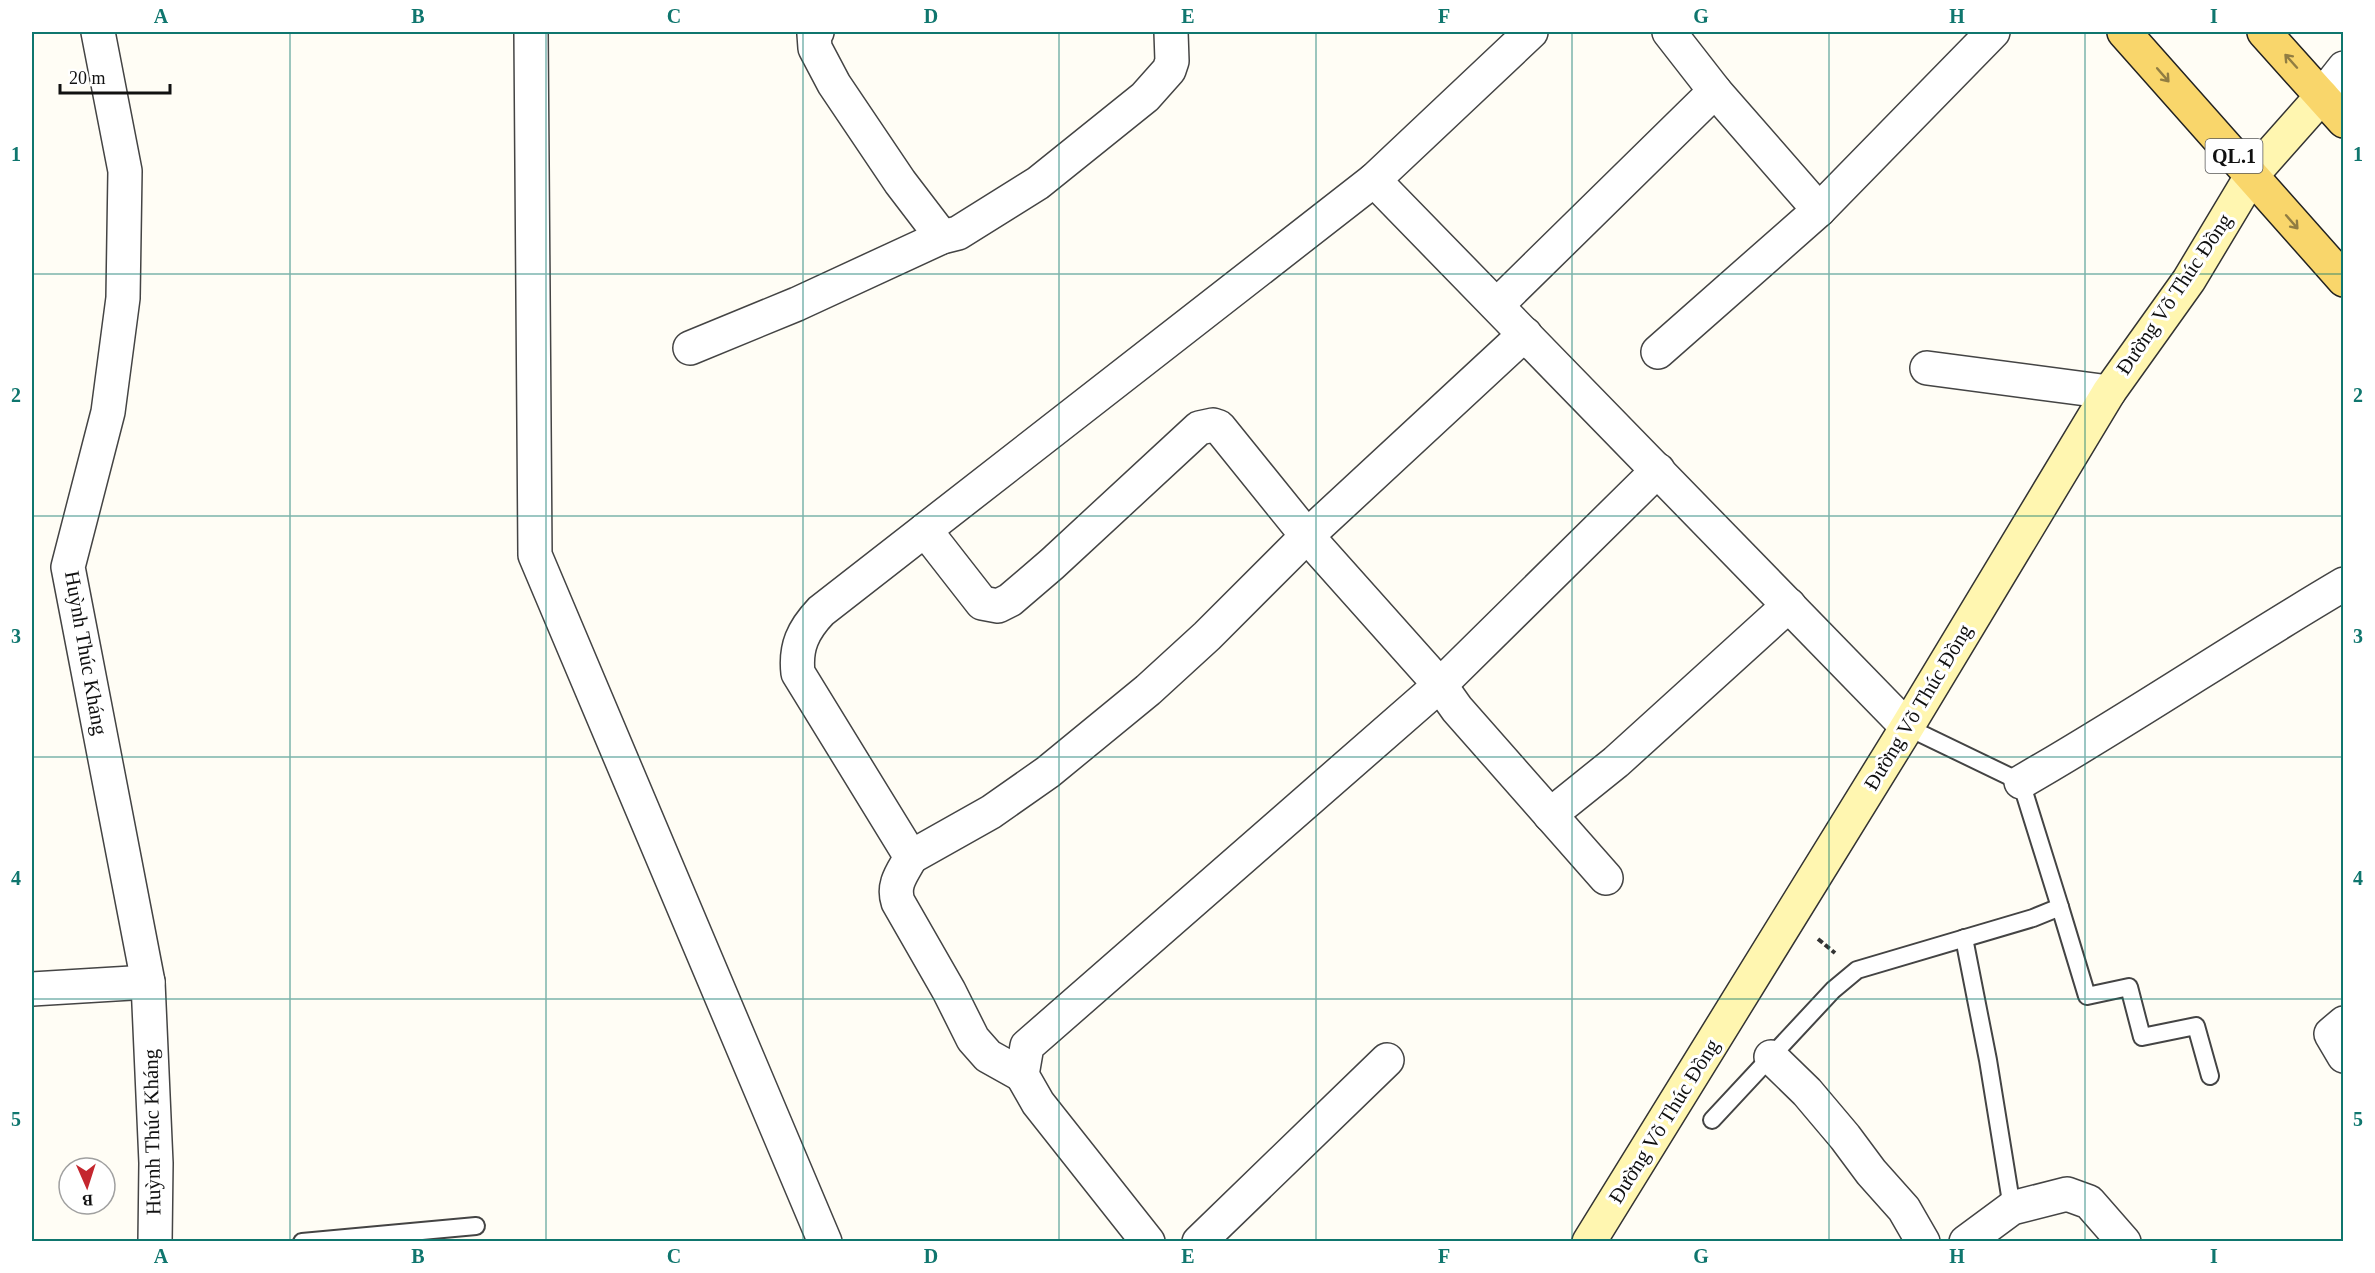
<svg xmlns="http://www.w3.org/2000/svg" width="2375" height="1273" viewBox="0 0 2375 1273" font-family="'Times New Roman',serif">
<style>
.lines{fill:none;stroke-linecap:round;stroke-linejoin:round}
.lane-casing{stroke:#444;stroke-width:20}
.street-casing{stroke:#444;stroke-width:36}
.secondary-casing{stroke:#333;stroke-width:36}
.primary-casing{stroke:#222;stroke-width:36}
.path{stroke:#333;stroke-width:4;stroke-dasharray:6 3;stroke-linecap:butt}
.lane{stroke:#fff;stroke-width:16}
.street{stroke:#fff;stroke-width:33}
.secondary{stroke:#fff6b0;stroke-width:33}
.primary{stroke:#f9d66b;stroke-width:33}
.oneway{stroke:#917d42}
.grid{fill:none;stroke:#0f766e;stroke-width:1.5;stroke-opacity:0.55}
.labels{text-anchor:middle;dominant-baseline:central;stroke-width:6;stroke-linejoin:round;paint-order:stroke}
.shield{fill:#fff;stroke:#585858;stroke-width:1.5}
.shield-label{font-size:20px;font-weight:bold;fill:#111}
.street-label{font-size:21px;fill:#111;stroke:#fff}
.neatline{fill:none;stroke:#0f766e;stroke-width:2}
.grid-label{font-size:20px;text-anchor:middle;font-weight:bold;fill:#0f766e}
</style>
<rect width="100%" height="100%" fill="#fffdf5"/>
<g class="lines">
<defs>
<g id="lane">
<path d="M2060,907L2087,996L2129,987L2142,1037L2196,1026L2210,1076"/>
<path d="M1964,938L1988,1060L2012,1208"/>
<path d="M1712,1120L1833,990L1857,970L2033,918L2060,907L2021,782L1907,727"/>
<path d="M302,1242L476,1226"/>
</g>
<g id="street">
<path d="M98,32L125,171L123,298L108,412L68,567L148,982L156,1163L155,1242"/>
<path d="M531,32L535,555L825,1242"/>
<path d="M817,32L814,34L815,48L834,84L900,182L942,237"/>
<path d="M1715,91L1819,210"/>
<path d="M2322,96L2344,68"/>
<path d="M1374,180L1907,727"/>
<path d="M1497,305L1715,91L1669,32"/>
<path d="M690,348L797,304L942,237L958,233L1038,183L1145,97L1169,70L1172,61L1171,32"/>
<path d="M1658,352L1819,210L1993,32"/>
<path d="M1927,368L2109,392"/>
<path d="M925,530L982,603L998,606L1010,600L1052,564L1199,428L1213,425L1219,427L1307,536L1440,685L1457,709L1606,878"/>
<path d="M2021,782C2131,719 2235,648 2344,584"/>
<path d="M1550,815L1616,762L1789,605"/>
<path d="M911,857L991,812L1048,772L1148,690L1207,636L1307,536L1525,334"/>
<path d="M32,989L148,982"/>
<path d="M2344,1023L2331,1034L2344,1056"/>
<path d="M1771,1057L1807,1092L1845,1137L1871,1172L1904,1209L1923,1242"/>
<path d="M1022,1075L988,1056L973,1039L949,991L898,902C892,884 903,872 911,857L798,673C795,647 803,630 821,611L1374,180L1531,32"/>
<path d="M1148,1242L1038,1103L1022,1075L1027,1046L1440,685L1658,470"/>
<path d="M1199,1242L1387,1060"/>
<path d="M1966,1242L2012,1208L2067,1194L2089,1202L2124,1242"/>
</g>
<path id="secondary" d="M1589,1242L1907,727L2109,392L2189,280L2252,175L2322,96"/>
<g id="primary">
<path d="M2124,32L2344,280"/>
<path d="M2264,32L2344,121"/>
</g>
</defs>
<use href="#lane" class="lane-casing"/>
<use href="#street" class="street-casing"/>
<use href="#secondary" class="secondary-casing"/>
<use href="#primary" class="primary-casing"/>
<path class="path" d="M1818,939L1835,953"/>
<use href="#lane" class="lane"/>
<use href="#street" class="street"/>
<use href="#secondary" class="secondary"/>
<use href="#primary" class="primary"/>
</g>
<defs><path id="oneway-shaft" d="M-6 0H5M1.5-3L5.5 0L1.5 3" fill="none" stroke-width="1.6" stroke-linecap="round" stroke-linejoin="round" transform="scale(1.5)"/></defs>
<g class="oneway">
<use href="#oneway-shaft" transform="translate(2291 61) rotate(-132)"/>
<use href="#oneway-shaft" transform="translate(2163 75) rotate(49)"/>
<use href="#oneway-shaft" transform="translate(2292 222) rotate(49)"/>
</g>
<path class="grid" d="M290,32V1242M546,32V1242M803,32V1242M1059,32V1242M1316,32V1242M1572,32V1242M1829,32V1242M2085,32V1242M32,274H2344M32,516H2344M32,757H2344M32,999H2344"/>
<g class="labels">
<rect class="shield" x="2205.5" y="139" width="57" height="34" rx="4.5"/>
<g class="shield-label">
<text x="2234" y="156">QL.1</text>
</g>
<g class="street-label">
<text transform="translate(2174 294) rotate(-56)">Đường Võ Thúc Đồng</text>
<text transform="translate(86 653) rotate(80)">Huỳnh Thúc Kháng</text>
<text transform="translate(1918 707) rotate(-59)">Đường Võ Thúc Đồng</text>
<text transform="translate(1664 1121) rotate(-58)">Đường Võ Thúc Đồng</text>
<text transform="translate(152 1132) rotate(-91)">Huỳnh Thúc Kháng</text>
</g>
</g>
<rect width="2375" height="1273" fill="none" stroke="#ffffff" stroke-width="66"/>
<g transform="translate(87 1186) rotate(177)"><circle r="28" fill="#ffffff" stroke="#a0a0a0" stroke-width="1.5"/>
<path d="M0-4.5L10 22L0 15L-10 22Z" fill="#c4262e"/>
<text y="-9" font-size="16" font-weight="bold" text-anchor="middle" fill="#111111">B</text>
</g>
<path d="M60 84v9h110v-9" fill="none" stroke="#111111" stroke-width="3"/>
<text x="69" y="84" font-size="18" fill="#111111" stroke="#ffffff" stroke-width="4.5" paint-order="stroke">20 m</text>
<rect x="33" y="33" width="2309" height="1207" class="neatline"/>
<g class="grid-label">
<text x="161" y="23">A</text>
<text x="418" y="23">B</text>
<text x="674" y="23">C</text>
<text x="931" y="23">D</text>
<text x="1188" y="23">E</text>
<text x="1444" y="23">F</text>
<text x="1701" y="23">G</text>
<text x="1957" y="23">H</text>
<text x="2214" y="23">I</text>
<text x="16" y="161">1</text>
<text x="2358" y="161">1</text>
<text x="16" y="402">2</text>
<text x="2358" y="402">2</text>
<text x="16" y="643">3</text>
<text x="2358" y="643">3</text>
<text x="16" y="885">4</text>
<text x="2358" y="885">4</text>
<text x="16" y="1126">5</text>
<text x="2358" y="1126">5</text>
<text x="161" y="1263">A</text>
<text x="418" y="1263">B</text>
<text x="674" y="1263">C</text>
<text x="931" y="1263">D</text>
<text x="1188" y="1263">E</text>
<text x="1444" y="1263">F</text>
<text x="1701" y="1263">G</text>
<text x="1957" y="1263">H</text>
<text x="2214" y="1263">I</text>
</g>
</svg>
